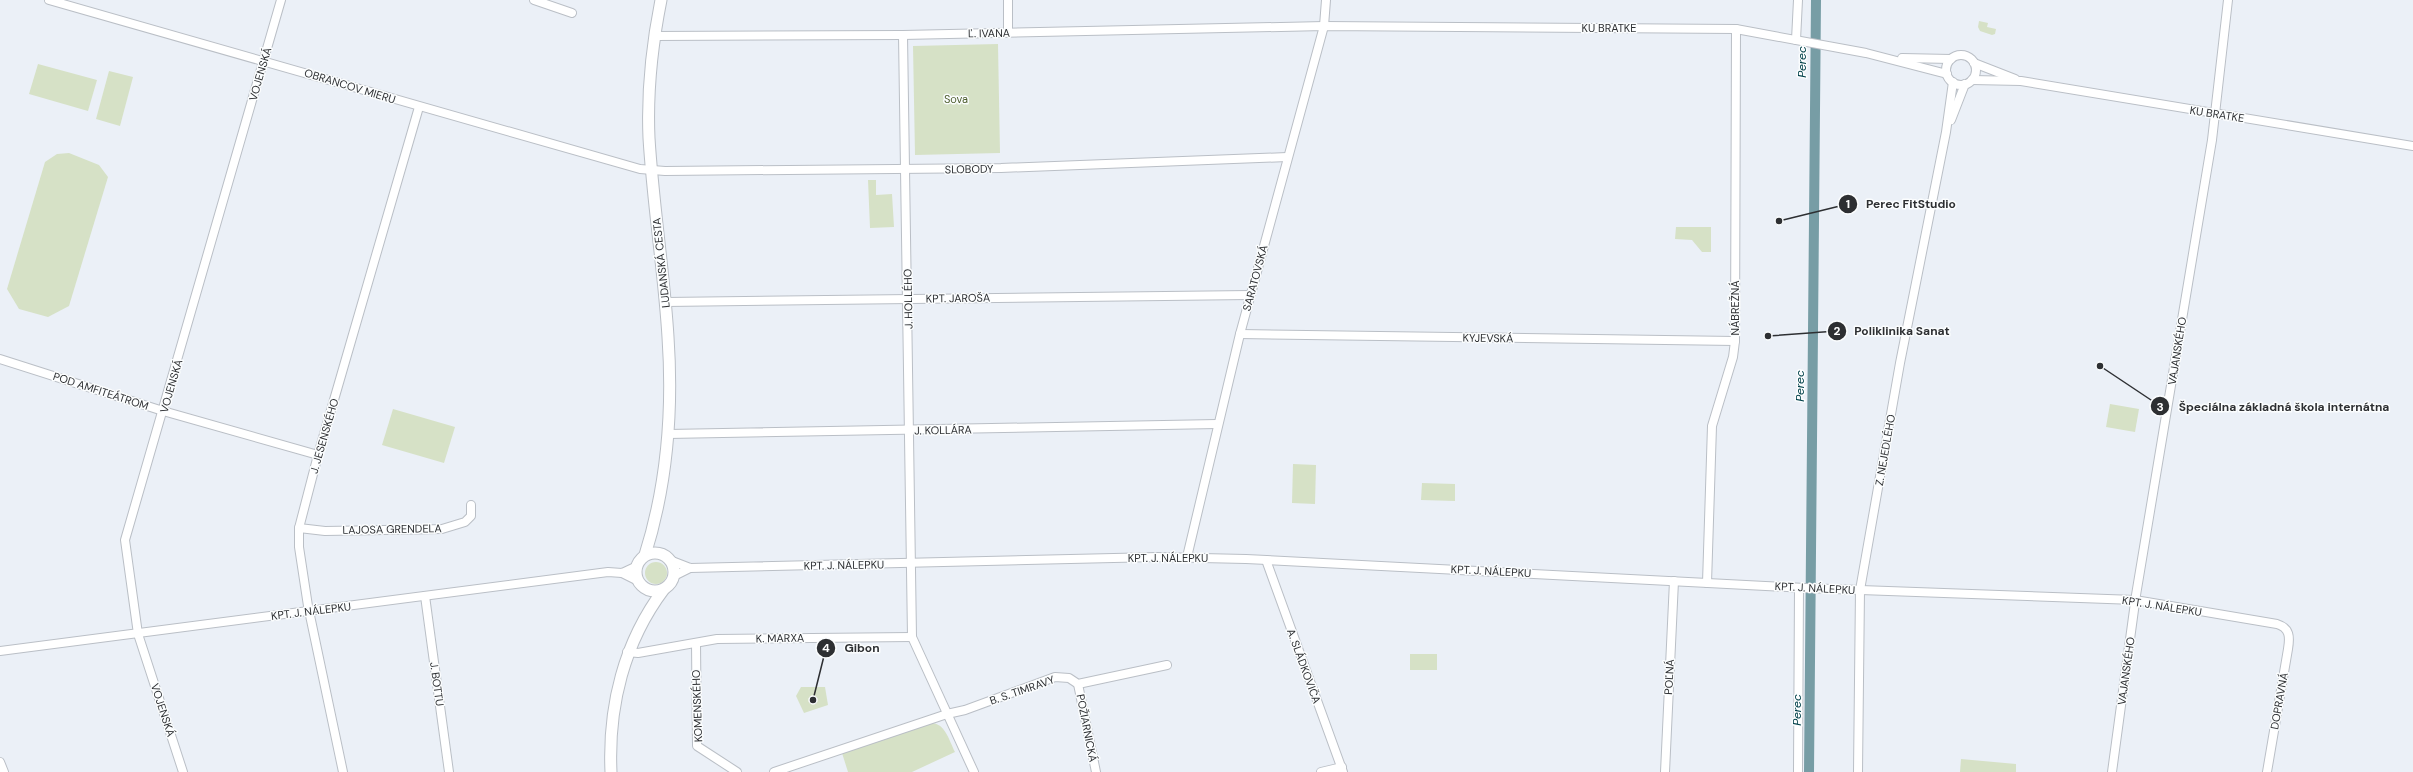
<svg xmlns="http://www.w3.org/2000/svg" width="2413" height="772" viewBox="0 0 2413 772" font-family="'DM Sans',sans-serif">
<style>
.green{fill:#d6e1c6}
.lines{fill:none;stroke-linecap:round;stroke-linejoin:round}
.canal{stroke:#779da5;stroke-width:10}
.street-casing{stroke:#babfc6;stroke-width:10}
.secondary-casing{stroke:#babfc6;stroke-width:13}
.street{stroke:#fff;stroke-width:8}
.secondary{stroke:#fff;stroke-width:11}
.labels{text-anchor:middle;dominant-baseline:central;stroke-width:3;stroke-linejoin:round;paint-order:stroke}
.street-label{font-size:11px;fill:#2d2f32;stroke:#fbfdfe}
.park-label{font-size:11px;fill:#4d5d2d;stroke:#fbfdfe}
.water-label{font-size:12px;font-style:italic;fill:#014049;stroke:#fbfdfe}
.leader{fill:none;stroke:#2d2f32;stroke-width:1.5}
.callout-dot{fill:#2d2f32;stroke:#fbfdfe;stroke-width:1.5}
.mark-label{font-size:12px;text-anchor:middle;font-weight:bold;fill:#fff}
.callout-label{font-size:12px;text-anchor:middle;font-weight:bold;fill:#2d2f32;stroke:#fbfdfe;stroke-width:3;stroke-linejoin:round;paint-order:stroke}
</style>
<rect width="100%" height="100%" fill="#ebf0f7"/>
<g class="green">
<path d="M1979,21L1988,23L1987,27L1996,29L1995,34L1992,35L1980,31L1978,27Z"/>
<path d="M998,44L1000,153L915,155L913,46Z"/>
<path d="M38,64L97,80L88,111L29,94Z"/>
<path d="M109,71L133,77L120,126L96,119Z"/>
<path d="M69,153L99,165L108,177L69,306L48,317L19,309L7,289L45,162L57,154Z"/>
<path d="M868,180H876V195L892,194L894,227L870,228Z"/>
<path d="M1676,227H1711V252H1702L1692,240L1675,239Z"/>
<path d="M2110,404L2139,409L2135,432L2106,427Z"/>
<path d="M393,409L455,427L444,463L382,445Z"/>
<path d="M1293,464L1316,465L1315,504L1292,503Z"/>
<path d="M1422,483L1455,484V501L1421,500Z"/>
<circle cx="656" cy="573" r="11"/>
<rect x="1410" y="654" width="27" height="16"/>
<path d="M801,687H825L828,705L804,713L796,696Z"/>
<path d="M931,723C945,723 949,740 955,752L912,772H848L842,753Z"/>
<path d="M1961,759L2016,764V772H1960Z"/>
</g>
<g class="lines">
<path class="canal" d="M1809,772L1816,0"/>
<defs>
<g id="street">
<path d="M49,0L640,169L665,171L1001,168L1287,157"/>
<path d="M534,0L572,13"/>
<path d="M1008,0V33"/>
<path d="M903,35L912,637L974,772"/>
<path d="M654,36L903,35L1324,26L1736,29L1866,53L1947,74"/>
<path d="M1796,40L1798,0"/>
<circle cx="1961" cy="70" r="15"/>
<path d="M1902,58L1951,59"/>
<path d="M1974,63L2015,79"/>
<path d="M1972,80L2021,81L2413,146"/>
<path d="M1951,120L1965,84"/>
<path d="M666,302L1250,295"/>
<path d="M1240,334L1735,341"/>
<path d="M0,359L163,411L318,455"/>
<path d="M668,434L1217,424"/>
<path d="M299,528L325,531L442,529L465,522L471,516V505"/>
<path d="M1187,557L1240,334L1324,26L1326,0"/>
<path d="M1266,560L1343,772"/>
<path d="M672,561L690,568L1157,557L1246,559L1805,588L2135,600L2277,624C2290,628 2290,637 2288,649L2267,772"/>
<path d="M622,573L638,581"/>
<path d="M674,576L690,568"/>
<path d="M1707,583L1712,426L1733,357L1735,341L1736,29"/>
<path d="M425,596L449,772"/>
<path d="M696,643L697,746L737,772"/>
<path d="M0,651L608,572L622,573L637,566"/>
<path d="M627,652L638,653L717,639L912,637"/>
<path d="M1078,684L1096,772"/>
<path d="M0,762L4,772"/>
<path d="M183,772L138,634L125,540L281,0"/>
<path d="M343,772L308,606L299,547V528L318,455L419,107"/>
<path d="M774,772L947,714L965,710L1055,677L1069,678L1078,684L1167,665"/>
<path d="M1321,772L1342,767"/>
<path d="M1665,772L1674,581"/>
<path d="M1798,772L1799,588"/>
<path d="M1858,772L1860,590L1900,363L1946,132L1953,82"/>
<path d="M2112,772L2136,595L2212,140L2228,0"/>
</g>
<g id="secondary">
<circle cx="655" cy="572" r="19"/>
<path d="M645,555C667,485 673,410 668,337C664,271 653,205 649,138C647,92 652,45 661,0"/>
<path d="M611,772C608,706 624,642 664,589"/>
</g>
</defs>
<use href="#street" class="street-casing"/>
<use href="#secondary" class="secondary-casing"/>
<use href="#street" class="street"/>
<use href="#secondary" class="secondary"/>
</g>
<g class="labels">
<g class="street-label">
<text x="1609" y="28">KU BRATKE</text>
<text transform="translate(989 33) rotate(-1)">Ľ. IVANA</text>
<text transform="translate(260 74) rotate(-74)">VOJENSKÁ</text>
<text transform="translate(350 86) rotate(17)">OBRANCOV MIERU</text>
<text transform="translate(2217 114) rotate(9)">KU BRATKE</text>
<text transform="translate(969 169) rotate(-1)">SLOBODY</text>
<text transform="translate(661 263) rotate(-96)">LUDANSKÁ CESTA</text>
<text transform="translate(1255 278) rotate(-75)">SARATOVSKÁ</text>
<text transform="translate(958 298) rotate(-1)">KPT. JAROŠA</text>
<text transform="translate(908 299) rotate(-91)">J. HOLLÉHO</text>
<text transform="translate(1735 308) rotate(-90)">NÁBREŽNÁ</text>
<text transform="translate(1488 338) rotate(1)">KYJEVSKÁ</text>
<text transform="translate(2177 351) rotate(-81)">VAJANSKÉHO</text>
<text transform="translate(171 386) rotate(-74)">VOJENSKÁ</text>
<text transform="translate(101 391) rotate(18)">POD AMFITEÁTROM</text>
<text transform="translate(943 430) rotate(-1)">J. KOLLÁRA</text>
<text transform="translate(324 436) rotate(-74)">J. JESENSKÉHO</text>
<text transform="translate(1885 450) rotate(-80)">Z. NEJEDLÉHO</text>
<text transform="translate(392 529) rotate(-1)">LAJOSA GRENDELA</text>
<text x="1168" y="558">KPT. J. NÁLEPKU</text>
<text transform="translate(844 565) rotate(-1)">KPT. J. NÁLEPKU</text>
<text transform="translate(1491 571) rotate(3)">KPT. J. NÁLEPKU</text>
<text transform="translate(1815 588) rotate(3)">KPT. J. NÁLEPKU</text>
<text transform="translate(2162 606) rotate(9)">KPT. J. NÁLEPKU</text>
<text transform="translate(311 611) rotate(-7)">KPT. J. NÁLEPKU</text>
<text transform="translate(780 638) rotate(-1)">K. MARXA</text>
<text transform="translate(1304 666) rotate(70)">A. SLÁDKOVIČA</text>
<text transform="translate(2126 671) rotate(-82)">VAJANSKÉHO</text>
<text transform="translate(1669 677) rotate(-87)">POĽNÁ</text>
<text transform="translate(437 684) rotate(82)">J. BOTTU</text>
<text transform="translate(1022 690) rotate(-19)">B. S. TIMRAVY</text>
<text transform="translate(2279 701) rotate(-80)">DOPRAVNÁ</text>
<text transform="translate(697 706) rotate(-92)">KOMENSKÉHO</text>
<text transform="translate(163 710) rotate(72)">VOJENSKÁ</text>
<text transform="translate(1087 728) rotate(79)">POŽIARNICKÁ</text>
</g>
<g class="park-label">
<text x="956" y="99">Sova</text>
</g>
<g class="water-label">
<text transform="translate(1802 62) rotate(-90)">Perec</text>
<text transform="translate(1800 386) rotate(-90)">Perec</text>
<text transform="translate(1797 710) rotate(-90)">Perec</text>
</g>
</g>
<path class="leader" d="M1779 221L1848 204M1768 336L1837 331M2100 366L2160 406M813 700L826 648"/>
<g class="callout-dot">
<circle cx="1779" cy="221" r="4"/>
<circle cx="1768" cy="336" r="4"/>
<circle cx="2100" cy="366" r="4"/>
<circle cx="813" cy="700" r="4"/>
<circle cx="1848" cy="204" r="10"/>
<circle cx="1837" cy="331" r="10"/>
<circle cx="2160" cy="406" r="10"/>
<circle cx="826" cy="648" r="10"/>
</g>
<g class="mark-label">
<text x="1848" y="208">1</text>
<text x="1837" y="335">2</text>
<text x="2160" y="411">3</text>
<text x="826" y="652">4</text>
</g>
<g class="callout-label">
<text x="1911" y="208">Perec FitStudio</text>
<text x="1902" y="335">Poliklinika Sanat</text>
<text x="2284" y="411">Špeciálna základná škola internátna</text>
<text x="862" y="652">Gibon</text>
</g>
</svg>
